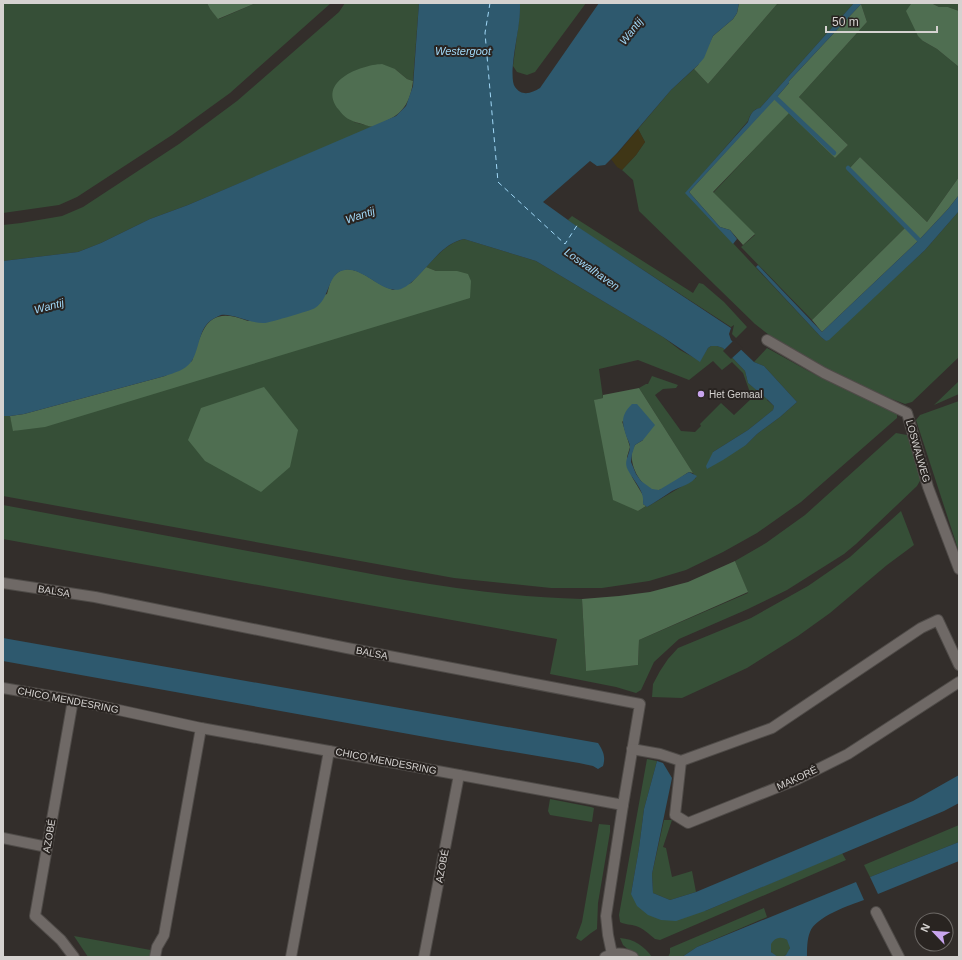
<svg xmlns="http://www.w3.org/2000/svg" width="962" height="960" viewBox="0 0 962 960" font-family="Arial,sans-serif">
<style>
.green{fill:#364f37;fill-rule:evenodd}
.forest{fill:#4f6e51}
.sand{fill:#3f3616}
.water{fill:#2e596e}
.pier{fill:#332e2b}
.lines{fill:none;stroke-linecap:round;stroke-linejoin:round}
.stream{stroke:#2e596e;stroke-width:4.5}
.ferry{stroke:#a1d8f7;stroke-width:1;stroke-dasharray:5 4;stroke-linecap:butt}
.minor-casing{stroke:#4f4b48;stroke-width:12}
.tertiary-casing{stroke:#4f4b48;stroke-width:12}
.minor{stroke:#6f6966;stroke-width:10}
.tertiary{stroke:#6f6966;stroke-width:10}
.poi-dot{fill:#c9a5ee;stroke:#292421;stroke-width:1.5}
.labels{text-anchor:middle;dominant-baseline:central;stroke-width:4;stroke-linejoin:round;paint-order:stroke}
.poi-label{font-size:10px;fill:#d5d2d0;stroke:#292421;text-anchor:start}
.street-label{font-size:10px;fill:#d5d2d0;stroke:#292421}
.water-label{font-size:11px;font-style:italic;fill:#a1d8f7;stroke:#292421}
</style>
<rect width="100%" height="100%" fill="#332e2b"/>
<g class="green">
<path d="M3,3H207L210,9L219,19L256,3H331L230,93L172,135L77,197L59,205L3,213Z"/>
<path d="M345,3H419L413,81L407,79L395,69L354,122L373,127L188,205L150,219L101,243L78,252L3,261V225L21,223L62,216L83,207L179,144L237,101L339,12Z"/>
<path d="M520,3H586L535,72L527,75L517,72L513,66L519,20Z"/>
<path d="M778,3H854L760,108C753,109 750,115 748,121L686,193L821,337L826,341L925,250L959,211V357L912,402L905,404L881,395L806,358L773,338L755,324L639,211L633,180L622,170L636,155L645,142L638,129L671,90L694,69L708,84Z"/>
<path d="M862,3H913L911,4L923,41L937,49L959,67V177L927,222L860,157L848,170L906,227L812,320L741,247L755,235L713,193L789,112L835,158L848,145L799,97L867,22L861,4Z"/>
<path d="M931,3H959V11L948,7H939Z"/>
<path d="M572,216L693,293L699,283L703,284L724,302L747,327L736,338L732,334L734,325L731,327L574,225L568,220Z"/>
<path d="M464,239L536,261L663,337L680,350L700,361L708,348L711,346H717L723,348L745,371L748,383L768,399L767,400L774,406L773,410L748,430L713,452L746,445L757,434L780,417L797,402L764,366L754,362L767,348L812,373L897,414V418L801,502L757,533L723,552L686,570L649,581L602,588H551L454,578L3,496V416H10L14,431L457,271H436L426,267C438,255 447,243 464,239ZM638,360L689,380L713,361L722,370L732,362L743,373L752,398L734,415L721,403L700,424L701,426L695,432L681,431L655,395L663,389L676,388L678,385L652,376L648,384H646L639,388L696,478L647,507L646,506L638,511L595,400L603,398L599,369Z"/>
<path d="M959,381V394L934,405Z"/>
<path d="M959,401V552L916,420L920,415Z"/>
<path d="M896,433L907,435L921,479L917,486L856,544L844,554L787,590L748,609L679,639L654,662L641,690L636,693L616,687L550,674L557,639L3,539V505C101,523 199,542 297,560C392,578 486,597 582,599L586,670L638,665L639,640L748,593L735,561L766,543L805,515Z"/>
<path d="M901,511L914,545L887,565L830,613L798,636L747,668L682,698L652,697L653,684L660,671L668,659L678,648L751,618L808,586L850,557Z"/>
<path d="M647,759L657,761L644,809L639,848L631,894L705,911L842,853L846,860L660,940L655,939C649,934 643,928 636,926C631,924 625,925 620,922L619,915Z"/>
<path d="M550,799L591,807L594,808L592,822L550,815L548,811Z"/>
<path d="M664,820H672L663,847L666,848L672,877L692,871L696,892L670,900L653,893L652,874Z"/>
<path d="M599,824L610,825V832L598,903L597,929L591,933L581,941L576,938L582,922Z"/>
<path d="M959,825V842L870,877L864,865Z"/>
<path d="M764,908L767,917L697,947L682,957H668L670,953V948Z"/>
<path d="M74,936L156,951L154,957H88Z"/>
<circle cx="780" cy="947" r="10"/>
<path d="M620,938C634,939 644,946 652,957H637L623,945Z"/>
</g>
<g class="forest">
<path d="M207,3H256L218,19L210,9Z"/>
<path d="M739,3H778L708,84L694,69L698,65L713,36L733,19L737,13Z"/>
<path d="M913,3H931L939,7H948L959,11V67L937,49L923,41L918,36L906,11L911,4Z"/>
<path d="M861,4L867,22L799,97L848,145L835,158L789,113L713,192L755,234L743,245L730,230L720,227L689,192L774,99L776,98L789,83V81Z"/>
<path d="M382,64L395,69L407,79L413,81C411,99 404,113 388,120C384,122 378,126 374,127C370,127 363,124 359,123C350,121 344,117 339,110C316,82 360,65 382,64Z"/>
<path d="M860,157L927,222L959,177V195L948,209L919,240L822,332L812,320L906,227L848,170Z"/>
<path d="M426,267L436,271H457L468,274L471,281L470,298L45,427L13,431L10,416L24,414L165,376L192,361C203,328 207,305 248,321L327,294C329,288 330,278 336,274C349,262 366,276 378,283C383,286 388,288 393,290L411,283Z"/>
<path d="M264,387L298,430L290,467L261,492L205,461L188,440L201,408Z"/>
<path d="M639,388L693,473L689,472C682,476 667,488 659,490C643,494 624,460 635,445C637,443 641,442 643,440L622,421L630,447L627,457L632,477L644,497L643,504L646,506L638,511L613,500L594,400L603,398V395Z"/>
<path d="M735,561L748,592L639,640L638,665L586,671L582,599L619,596L650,592L688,582Z"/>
</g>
<path class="sand" d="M638,129L645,142L636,155L622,170L617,167L611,159L618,153Z"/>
<g class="water">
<path d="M419,3H520C520,9 520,16 519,22C518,35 508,77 515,87C522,97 532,93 540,88L599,3H739L737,13L733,19L713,36L704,58L698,65L671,90L617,153L605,165L597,166L590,161L543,202L575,225L731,328L729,334L731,340L754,362L764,366L797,402L780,417L757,434L746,445L723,460L707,469L706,466L713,452L748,430L773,410L774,406L767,399L748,383L745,371L723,348L717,346H711L708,348L700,362L663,337L536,261L464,239C444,243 432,262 418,276C413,281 408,286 401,289C383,295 364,267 345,270C327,272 331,298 315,308C310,311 271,322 265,323C251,324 232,313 221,315C218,316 215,318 213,319C198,327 200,350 191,362C185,370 174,373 165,376L24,414L10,416H3V261L78,252L101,243L150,219L188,205L396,116L406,106L413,86Z"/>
<path d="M854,3H862L789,81V83L776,98L689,192L720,227L730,230L737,239L733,244L685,193L748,122C750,115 753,109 760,108Z"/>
<path d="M959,195V211L925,250L829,340L826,341L821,337L756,267L758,265L822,332L919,240L948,209Z"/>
<path d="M632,404H637L655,425L643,440L635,445L632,454L631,462L636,474L641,481L652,489L659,490L689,472L697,476C692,484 680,487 672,491C664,496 656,502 647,507L643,504C645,490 633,481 627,468C624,460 630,454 630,447C630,444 628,440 627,438C622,423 620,416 632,404Z"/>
<path d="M3,638L598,743C603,751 606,756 603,766L598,769L593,766L579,763L442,740L3,661Z"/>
<path d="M657,761L663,763L672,778L652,874L653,893L670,900L696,892L913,801L959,775V803L944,811L705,911L676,921L661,920L648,915L637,906L631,894L639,848L644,809Z"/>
<path d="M959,842V861L878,894L870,877Z"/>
<path d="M856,882L864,900C850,905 815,917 810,932C807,939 807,949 807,957H782L786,955L790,948L787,940C781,936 775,937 771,944V952L778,957H682L697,947Z"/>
</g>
<path class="pier" d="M734,340L743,348L731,359L723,351Z"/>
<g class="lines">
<g class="stream">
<path d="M776,98L834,153"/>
<path d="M848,168L919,240"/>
</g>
<path class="ferry" d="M490,3L485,33L498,182L565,244L578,224"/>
<defs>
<g id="minor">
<path d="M767,340L824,373L907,413L928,487L959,569"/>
<path d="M3,583L95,597L347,648L640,704L623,805"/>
<path d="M73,700L35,916L61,940L74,957"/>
<path d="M632,749L660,754L681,761L772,728L921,628L938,620L959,665"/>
<path d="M681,761L675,815L688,823L796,780L848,754L959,682"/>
<path d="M3,838L47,847"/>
<path d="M876,912L899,957"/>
<path d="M155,957L157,947L164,935L201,728"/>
<path d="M291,957L329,751"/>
<path d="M424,957L459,775"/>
</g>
<g id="tertiary">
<path d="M3,688L73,700L201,728L329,751L623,805L606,916L608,935L612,954"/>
<path d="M605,957C615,952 623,952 633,957"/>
</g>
</defs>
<use href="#minor" class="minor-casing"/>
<use href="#tertiary" class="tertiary-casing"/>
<use href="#minor" class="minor"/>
<use href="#tertiary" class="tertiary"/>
</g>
<circle class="poi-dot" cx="701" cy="394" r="4"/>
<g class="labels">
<g class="poi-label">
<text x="709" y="394">Het Gemaal</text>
</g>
<g class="street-label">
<text transform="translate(918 451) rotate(74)">LOSWALWEG</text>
<text transform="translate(54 591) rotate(9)">BALSA</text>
<text transform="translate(372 653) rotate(11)">BALSA</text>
<text transform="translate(68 700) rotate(11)">CHICO MENDESRING</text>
<text transform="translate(386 761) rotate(11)">CHICO MENDESRING</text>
<text transform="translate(797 778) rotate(-25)">MAKORÉ</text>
<text transform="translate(49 836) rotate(-80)">AZOBÉ</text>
<text transform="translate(442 866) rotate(-79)">AZOBÉ</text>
</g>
<g class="water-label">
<text transform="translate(631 31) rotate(-52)">Wantij</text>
<text x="463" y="51">Westergoot</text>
<text transform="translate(360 215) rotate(-19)">Wantij</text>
<text transform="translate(592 269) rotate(35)">Loswalhaven</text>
<text transform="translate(49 306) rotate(-15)">Wantij</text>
</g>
</g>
<rect width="962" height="960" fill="none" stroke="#d5d2d0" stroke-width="8"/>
<g transform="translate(934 932) rotate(295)"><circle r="19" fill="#292421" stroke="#6e6a67"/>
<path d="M0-3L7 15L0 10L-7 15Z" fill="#c9a5ee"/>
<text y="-6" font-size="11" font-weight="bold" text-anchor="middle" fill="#d5d2d0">N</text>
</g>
<path d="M826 26v6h111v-6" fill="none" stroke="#d5d2d0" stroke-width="2"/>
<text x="832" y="26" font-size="12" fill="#d5d2d0" stroke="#292421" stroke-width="3" paint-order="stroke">50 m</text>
</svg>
